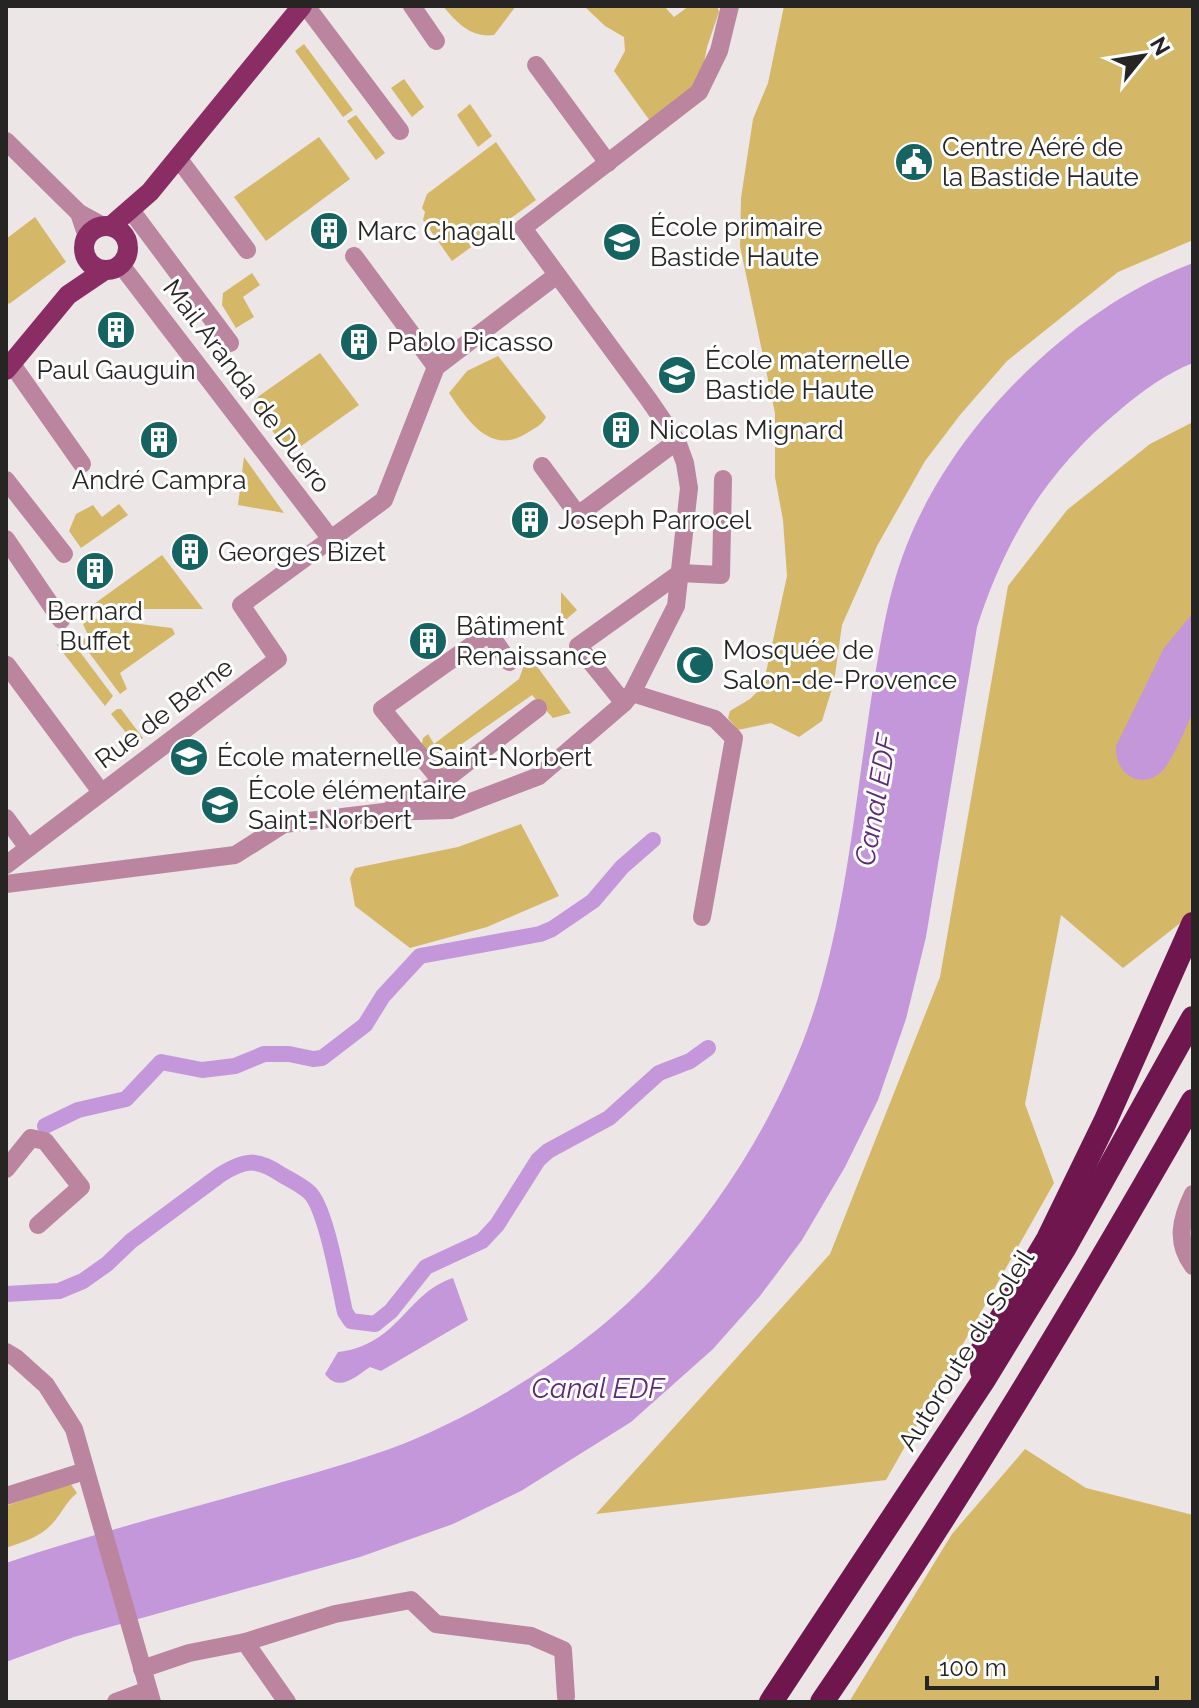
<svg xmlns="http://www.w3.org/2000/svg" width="1199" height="1708" viewBox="0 0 1199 1708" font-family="Raleway,sans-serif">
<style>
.green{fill:#d5b768}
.water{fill:#c497db}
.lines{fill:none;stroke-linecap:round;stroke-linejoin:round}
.canal{stroke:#c497db;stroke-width:16}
.street{stroke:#bb85a0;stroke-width:18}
.primary{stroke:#8b2d65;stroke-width:20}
.highway{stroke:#6e164d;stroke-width:24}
.labels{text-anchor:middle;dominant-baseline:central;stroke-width:6;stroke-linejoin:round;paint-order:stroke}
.poi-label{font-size:26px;fill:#272524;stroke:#fff;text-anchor:start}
.street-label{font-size:26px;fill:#272524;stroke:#fff}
.water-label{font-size:28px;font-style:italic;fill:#5e2777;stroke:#fff}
</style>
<rect width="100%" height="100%" fill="#ece6e6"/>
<g class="green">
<path d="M443,6H516L494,35C471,38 457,23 443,6Z"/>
<path d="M584,6H664L674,17L689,6H717L719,12L707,47L703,69L691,90L650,121L614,71L625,51L624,37L605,26Z"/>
<path d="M784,6H1193V240L1118,272L1007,361L960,415L925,461L877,546L842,625L834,682L822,721L799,737L771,723L738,730L728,718L730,711L750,699L763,686L787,576L783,520L775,477V413L740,246L741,198L753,119L768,83Z"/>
<path d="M304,44L353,110L343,117L295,51Z"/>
<path d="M404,79L424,107L412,117L391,88Z"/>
<path d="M470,104L492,136L478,147L457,115Z"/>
<path d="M356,115L385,153L376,160L347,121Z"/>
<path d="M319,137L350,179L266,241L234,197Z"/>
<path d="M496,142L536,200L452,261L423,220L425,212L422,208L427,194Z"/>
<path d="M35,217L66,262L9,304L6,300V239Z"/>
<path d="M252,273L260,285L243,297L254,317L236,328L222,305L223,293Z"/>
<path d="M320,353L359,405L290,454L252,404L259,396Z"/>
<path d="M498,356L546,417C542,425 535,428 527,433C491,456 468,421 449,393L467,371Z"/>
<path d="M1193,422V913L1123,968L1061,915L1025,1104L1054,1183L886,1480L596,1514L830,1254L940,977L1008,586L1067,510L1150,444Z"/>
<path d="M244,457L284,513L238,505Z"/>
<path d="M119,504L128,515L81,548L69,531L76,514L93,505L102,517Z"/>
<path d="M162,555L203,609H87Z"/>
<path d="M561,592L577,610L561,624Z"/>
<path d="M92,618L172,628L175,634L120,673L127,689L120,694L81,642L88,635L83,624Z"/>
<path d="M59,643L65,651L74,644L113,696L105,706L57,645Z"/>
<path d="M528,654L571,713L553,718L532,695L443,757L449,770H443L422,744L423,738L428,734L434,744L519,679Z"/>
<path d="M117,709H121L143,738L135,744L111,714Z"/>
<path d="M521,824L559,896L487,927L410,948L355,906L350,878L355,868L458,847Z"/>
<path d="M1025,1449L1086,1488L1193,1515V1702H849L952,1534Z"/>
<path d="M70,1483L77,1493C66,1502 62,1513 52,1524C40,1537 23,1542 6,1548V1506Z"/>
</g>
<g class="water">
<path d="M1193,263V363C1167,373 1142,391 1121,409C1048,469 1006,537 977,627L926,937L906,1019L878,1100L845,1167L802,1240L760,1296L713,1349L631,1422L521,1491L453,1524L360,1557L74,1637L6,1662V1563C91,1534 178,1512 265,1487C311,1474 358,1461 403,1444C471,1416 536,1378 594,1332C695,1252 779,1124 817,1001C846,906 855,805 870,707C879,653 886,598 906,547C930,485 971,427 1018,380C1068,330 1126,288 1193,263Z"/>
<path d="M1193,613C1193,635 1197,696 1192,713C1187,727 1173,758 1164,769C1144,792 1114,776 1116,746L1164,648Z"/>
<path d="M453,1278L468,1320L381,1371L370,1367C355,1377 339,1393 325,1374L338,1352C399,1345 406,1293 453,1278Z"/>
</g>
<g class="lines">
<g class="canal">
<path d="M45,1126L78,1110L126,1099L161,1062L202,1070L235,1066L264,1054H289L313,1059L322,1058L365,1025L383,996L420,956L540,934L552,929L593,901L622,867L653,840"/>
<path d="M6,1294L59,1291L83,1281L107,1264L131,1241L220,1175C245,1159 257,1158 282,1175C291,1180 301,1185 309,1192C326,1207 339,1286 345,1312L351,1321L375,1324L391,1311L426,1267L482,1241L497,1225L538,1160L548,1151L609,1118L659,1073L690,1061L708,1048"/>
</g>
<g class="street">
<path d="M306,6L400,131"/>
<path d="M412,6L436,41"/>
<path d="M536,65L608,163"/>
<path d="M6,141L79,213L103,226"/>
<path d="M178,158L247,250"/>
<path d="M79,213L87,237"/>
<path d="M136,217L230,343"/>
<path d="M354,256L436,367"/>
<path d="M121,265L331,539"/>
<path d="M11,363L82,464"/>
<path d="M436,367L557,275"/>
<path d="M542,466L578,515L677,441"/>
<path d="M6,480L64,554"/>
<path d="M6,539L61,620"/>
<path d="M7,665L101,792"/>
<path d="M632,693L715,719L734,738L702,917"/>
<path d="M624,703L578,646L680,573L721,575L723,479"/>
<path d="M391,809L442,782L538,708"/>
<path d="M450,810L442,782L382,709L489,633L509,662"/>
<path d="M6,818L28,848"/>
<path d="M6,865L278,659L241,605L384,500L436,367"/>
<path d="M6,884L235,855L284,824L384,812L450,810L539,776L624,703L632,693L676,606L689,488L685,463L677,441L649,400L523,228L699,92L719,51L730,6"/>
<path d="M6,1169L31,1138L45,1141L81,1187L38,1225"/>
<path d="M1193,1194C1181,1219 1175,1242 1193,1266"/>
<path d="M6,1352L16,1358L46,1385L74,1429L152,1702"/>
<path d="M6,1496L85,1471"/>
<path d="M245,1642L287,1702"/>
<path d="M142,1669L189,1653L245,1642L335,1614L411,1600L436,1624L531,1636L563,1650L566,1697"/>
<path d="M116,1702L148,1690"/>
</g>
<g class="primary">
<circle cx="106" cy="248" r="22"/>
<path d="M111,226L150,192L302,6"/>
<path d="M6,370L68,295L105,270"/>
</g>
<g class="highway">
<path d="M982,1371L980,1354L1048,1239L1105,1122L1193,924"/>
<path d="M771,1702L983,1381L1065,1247L1193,1018"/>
<path d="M822,1702C955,1508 1076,1306 1193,1101"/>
</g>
</g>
<defs>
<symbol id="civic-disc" viewBox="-11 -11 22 22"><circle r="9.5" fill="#156461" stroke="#fff"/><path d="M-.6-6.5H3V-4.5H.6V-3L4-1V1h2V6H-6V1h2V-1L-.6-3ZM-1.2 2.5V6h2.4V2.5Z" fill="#fff"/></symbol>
<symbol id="building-disc" viewBox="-11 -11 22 22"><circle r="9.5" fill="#156461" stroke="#fff"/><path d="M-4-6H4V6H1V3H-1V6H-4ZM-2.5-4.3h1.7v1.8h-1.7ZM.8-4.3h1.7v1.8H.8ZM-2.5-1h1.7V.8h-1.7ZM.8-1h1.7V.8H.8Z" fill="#fff"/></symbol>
<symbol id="school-disc" viewBox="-11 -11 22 22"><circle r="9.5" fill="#156461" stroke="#fff"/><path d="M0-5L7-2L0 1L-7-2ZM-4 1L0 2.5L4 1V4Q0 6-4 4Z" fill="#fff"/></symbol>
<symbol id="mosque-disc" viewBox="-11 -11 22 22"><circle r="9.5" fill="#156461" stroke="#fff"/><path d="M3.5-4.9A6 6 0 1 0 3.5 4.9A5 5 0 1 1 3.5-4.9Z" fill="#fff"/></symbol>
</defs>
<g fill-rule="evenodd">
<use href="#civic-disc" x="892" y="140" width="44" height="44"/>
<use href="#building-disc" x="307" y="209" width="44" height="44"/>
<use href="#school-disc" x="600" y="220" width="44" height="44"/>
<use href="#building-disc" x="94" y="308" width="44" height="44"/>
<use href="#building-disc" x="337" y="320" width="44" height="44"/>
<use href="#school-disc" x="655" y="353" width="44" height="44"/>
<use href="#building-disc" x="599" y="408" width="44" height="44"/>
<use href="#building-disc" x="137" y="418" width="44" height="44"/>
<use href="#building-disc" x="508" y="498" width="44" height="44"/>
<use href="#building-disc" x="168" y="530" width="44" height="44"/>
<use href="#building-disc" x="73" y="549" width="44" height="44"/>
<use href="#building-disc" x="406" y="619" width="44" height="44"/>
<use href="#mosque-disc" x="673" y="643" width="44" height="44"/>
<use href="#school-disc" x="167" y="735" width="44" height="44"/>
<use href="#school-disc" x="198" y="783" width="44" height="44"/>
</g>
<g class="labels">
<g class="poi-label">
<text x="942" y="147">Centre Aéré de<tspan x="942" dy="30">la Bastide Haute</tspan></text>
<text x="650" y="227">École primaire<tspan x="650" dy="30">Bastide Haute</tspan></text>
<text x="357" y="231">Marc Chagall</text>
<text x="387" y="342">Pablo Picasso</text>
<text x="705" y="360">École maternelle<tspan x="705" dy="30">Bastide Haute</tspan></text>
<text x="116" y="370" text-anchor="middle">Paul Gauguin</text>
<text x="649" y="430">Nicolas Mignard</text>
<text x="159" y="480" text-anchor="middle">André Campra</text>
<text x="558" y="520">Joseph Parrocel</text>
<text x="218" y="552">Georges Bizet</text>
<text x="95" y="611" text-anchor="middle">Bernard<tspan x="95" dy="30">Buffet</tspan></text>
<text x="456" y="626">Bâtiment<tspan x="456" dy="30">Renaissance</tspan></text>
<text x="723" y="650">Mosquée de<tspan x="723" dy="30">Salon-de-Provence</tspan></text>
<text x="217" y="757">École maternelle Saint-Norbert</text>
<text x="248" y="790">École élémentaire<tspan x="248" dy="30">Saint-Norbert</tspan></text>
</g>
<g class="street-label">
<text transform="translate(247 386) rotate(53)">Mail Aranda de Duero</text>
<text transform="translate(164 713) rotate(-37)">Rue de Berne</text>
<text transform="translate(966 1350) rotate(-58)">Autoroute du Soleil</text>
</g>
<g class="water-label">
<text transform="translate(876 800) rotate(-80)">Canal EDF</text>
<text x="598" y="1388">Canal EDF</text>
</g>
</g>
<rect width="1199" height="1708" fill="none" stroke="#272524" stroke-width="16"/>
<g transform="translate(1143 56) rotate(60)" stroke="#ffffff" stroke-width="6" paint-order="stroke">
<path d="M0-6L14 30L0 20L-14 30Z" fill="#272524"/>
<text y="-12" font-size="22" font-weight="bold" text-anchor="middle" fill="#272524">N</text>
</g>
<path d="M927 1676v12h230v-12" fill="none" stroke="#272524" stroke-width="4"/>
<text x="939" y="1676" font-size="24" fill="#272524" stroke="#ffffff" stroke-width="6" paint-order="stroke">100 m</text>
</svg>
